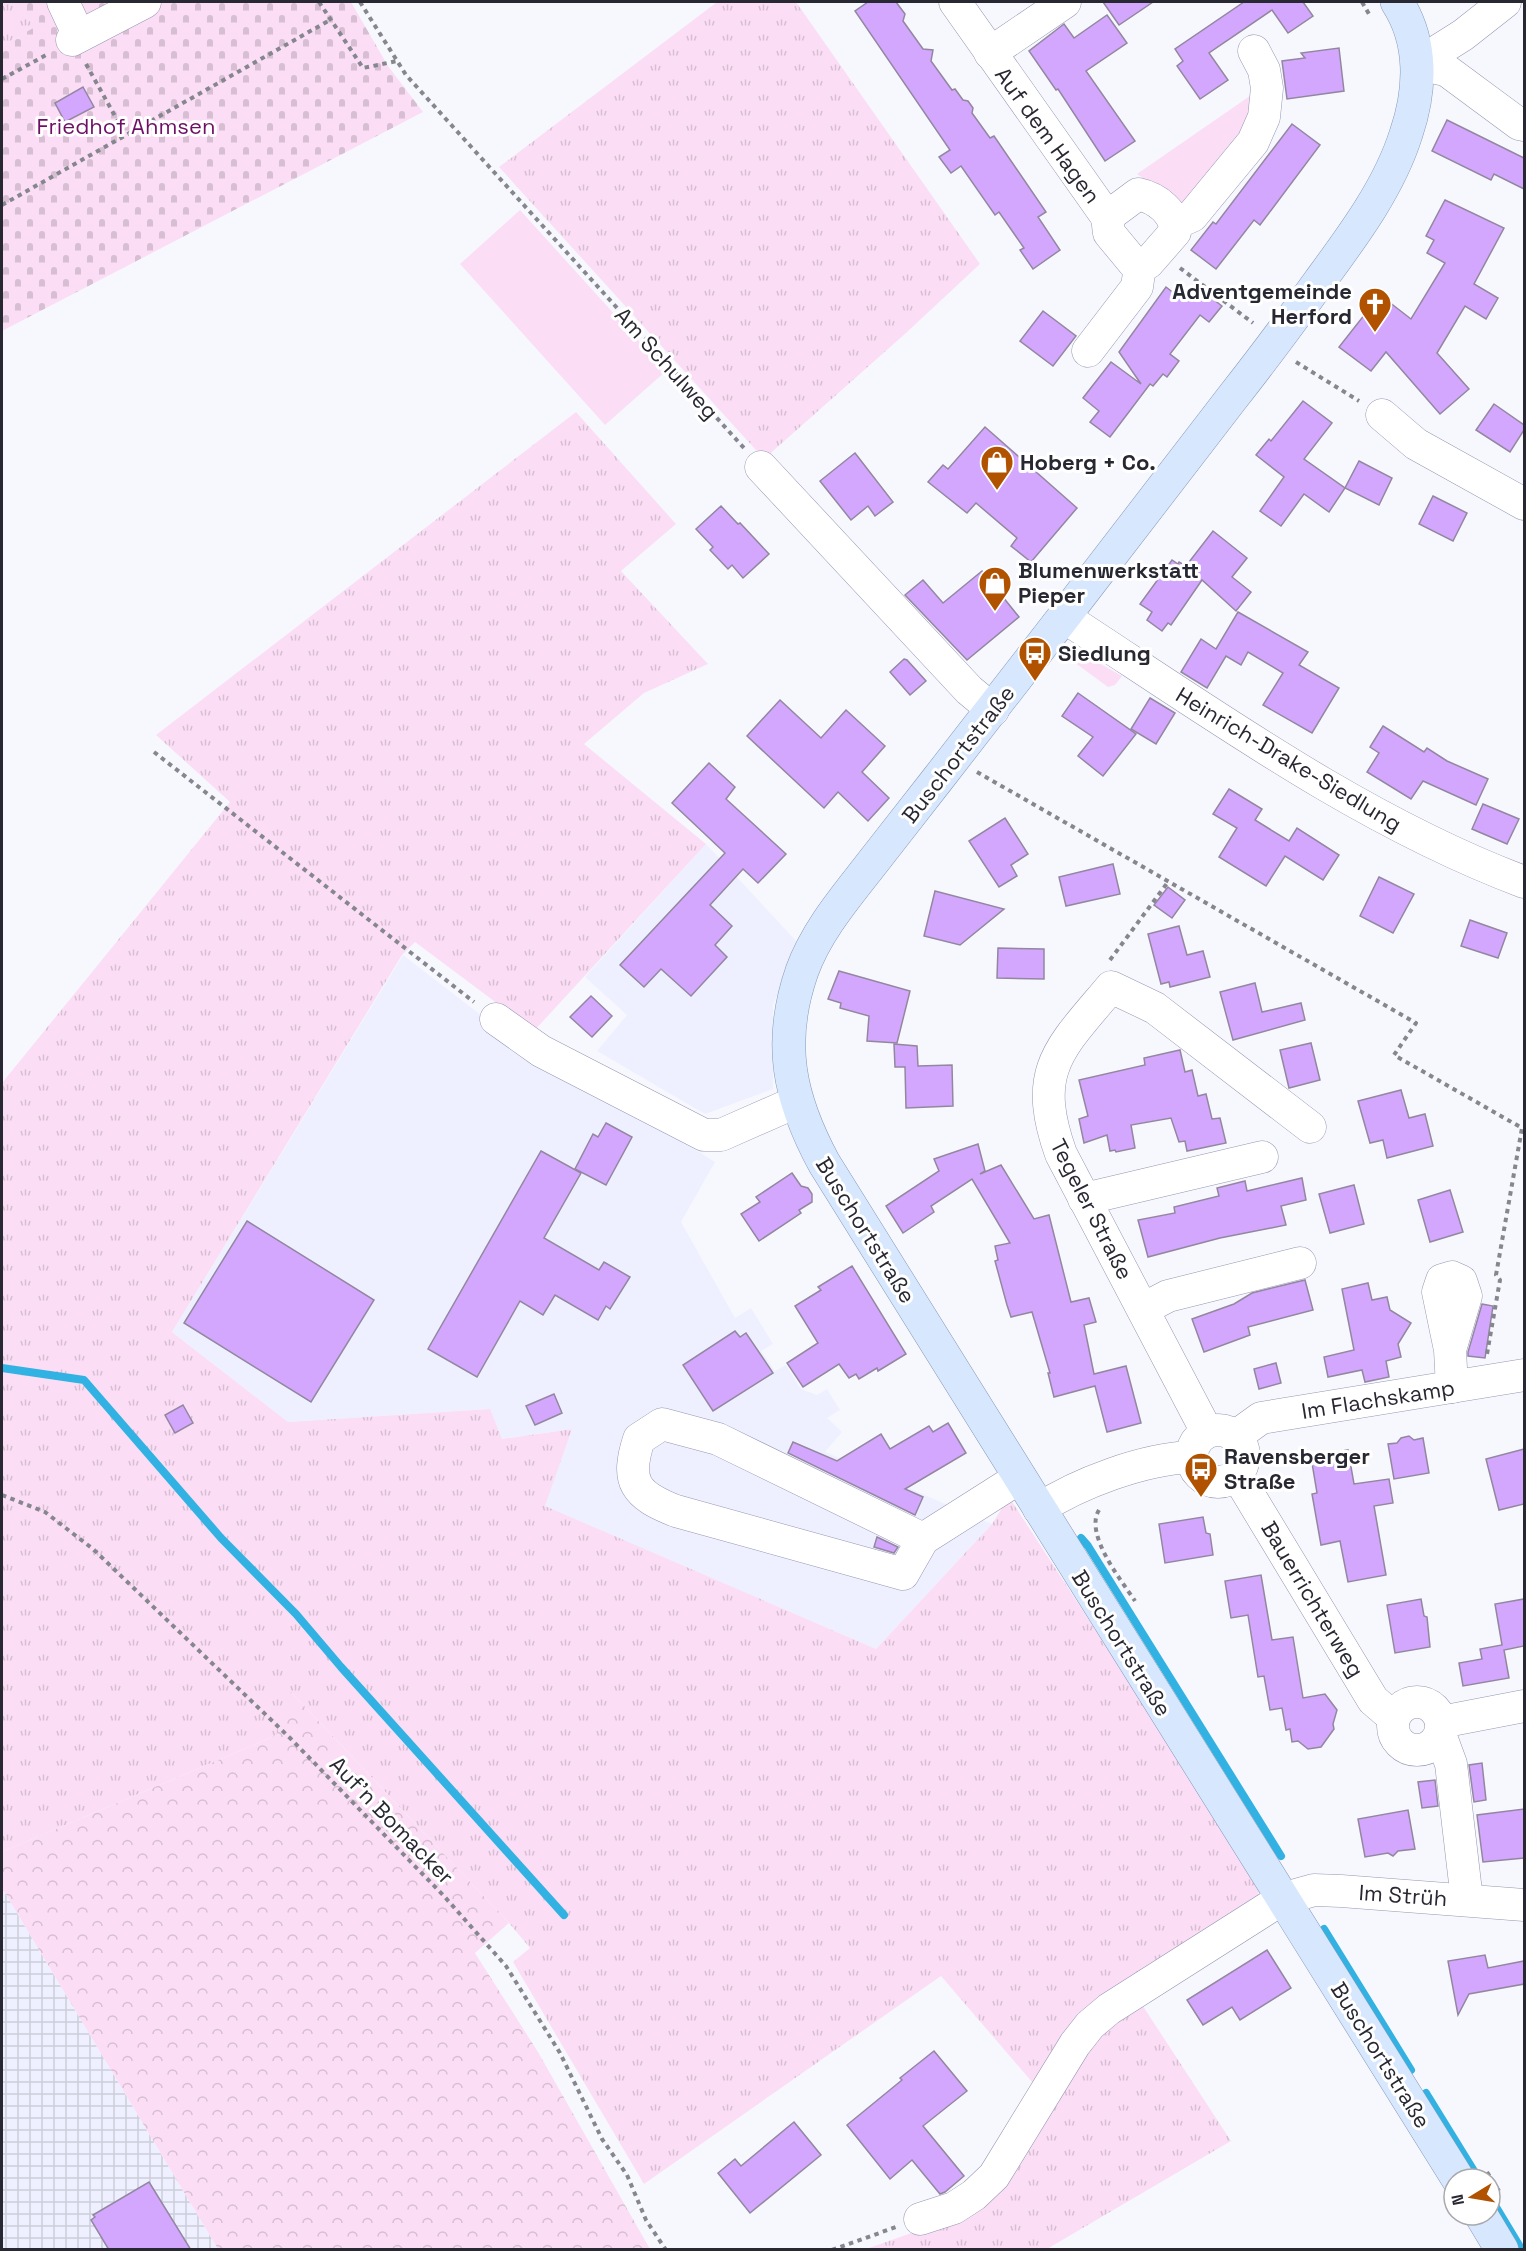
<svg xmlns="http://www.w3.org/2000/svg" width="1526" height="2251" viewBox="0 0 1526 2251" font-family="'Space Grotesk',sans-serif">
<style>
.built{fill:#eef0ff}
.industrial{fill:url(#industrial-grid)}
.grass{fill:url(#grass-tufts)}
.forest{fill:url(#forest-crowns)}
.cemetery{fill:url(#cemetery-stones)}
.park{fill:#fbdef5}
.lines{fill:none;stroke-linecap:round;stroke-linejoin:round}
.stream{stroke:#32b2e2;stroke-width:8}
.building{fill:#d3a7fe;stroke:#9387a0;stroke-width:1.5}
.minor-casing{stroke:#9597b2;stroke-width:33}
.major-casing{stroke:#879ab7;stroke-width:34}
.path{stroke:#85868e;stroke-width:4;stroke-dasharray:4.5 4.5;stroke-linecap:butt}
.minor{stroke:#fff;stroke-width:32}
.major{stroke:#d6e7fe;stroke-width:33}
.labels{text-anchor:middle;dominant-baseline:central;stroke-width:6;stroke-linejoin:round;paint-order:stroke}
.park-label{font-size:22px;fill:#6e0f65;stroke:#fff}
.street-label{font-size:22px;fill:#272832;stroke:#fff}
.poi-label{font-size:22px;font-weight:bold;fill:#272832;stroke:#fff;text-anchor:start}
</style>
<defs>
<pattern id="industrial-grid" width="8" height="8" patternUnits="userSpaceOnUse" patternTransform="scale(1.5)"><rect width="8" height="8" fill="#eef0ff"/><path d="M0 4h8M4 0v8" fill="none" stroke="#cccedb"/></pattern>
<pattern id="grass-tufts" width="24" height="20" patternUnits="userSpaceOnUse" patternTransform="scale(1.5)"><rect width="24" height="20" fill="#fbdef5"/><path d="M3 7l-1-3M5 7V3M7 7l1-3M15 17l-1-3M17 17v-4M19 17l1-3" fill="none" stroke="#d7bed2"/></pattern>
<pattern id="forest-crowns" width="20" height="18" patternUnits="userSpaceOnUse" patternTransform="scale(1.5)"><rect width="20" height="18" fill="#fbdef5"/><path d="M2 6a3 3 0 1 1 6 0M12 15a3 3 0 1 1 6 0" fill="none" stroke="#d7bed2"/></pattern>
<pattern id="cemetery-stones" width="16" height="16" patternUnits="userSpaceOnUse" patternTransform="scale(1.5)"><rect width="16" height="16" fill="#fbdef5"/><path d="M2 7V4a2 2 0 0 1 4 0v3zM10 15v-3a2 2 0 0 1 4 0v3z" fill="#d7bed2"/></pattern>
</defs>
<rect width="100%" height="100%" fill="#f7f8fe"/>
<g class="built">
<path d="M706,844L799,944L773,1005V1089L705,1114L597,1051L627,1015L585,977Z"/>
<path d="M403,955L486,1019L715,1162L681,1222L735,1318L751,1308L773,1344L761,1351L775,1371L786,1365L801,1389L817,1395L827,1389L840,1410L827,1418L842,1432L825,1452L992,1524L876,1649L544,1506L572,1429L501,1439L489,1409L288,1422L172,1332Z"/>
</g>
<path class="industrial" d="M2,1888L218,2249H2Z"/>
<g class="grass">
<path d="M2,2H12L36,27L2,46Z"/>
<path d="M717,2H796L980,264L906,333L764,459L499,167Z"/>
<path d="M576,412L676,524L621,571L708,664L644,693L584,744L706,844L534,1031L415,942L402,955L172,1332L288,1422L490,1409L502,1439L572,1429L545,1506L876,1649L992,1524L1009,1497L1259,1882L1258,1902L1038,2089L941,1976L644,2184L513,1962L530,1948L509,1923L292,1693L277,1735L2,1852V1083L230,802L156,735Z"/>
<path d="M1139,2000L1231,2141L1047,2249L863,2250L963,2215L1091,2037Z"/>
</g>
<path class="forest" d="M291,1692L509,1923L475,1953L538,2052L650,2249H218L2,1888V1852L277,1735Z"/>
<path class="cemetery" d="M12,2H351L388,66L423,112L2,331V46L35,27Z"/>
<g class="park">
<path d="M1260,89L1256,117L1187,209L1137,174Z"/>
<path d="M520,210L666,371L605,425L460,264Z"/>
<path d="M1065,652L1090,658L1122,676L1115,685L1108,687L1063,654Z"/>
</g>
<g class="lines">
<g class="stream">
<path d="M2,1368L84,1380L221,1538L296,1614L341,1667L564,1915"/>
<path d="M1081,1538L1088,1546L1281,1856"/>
<path d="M1324,1929L1411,2070"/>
<path d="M1426,2093L1479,2179"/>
<path d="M1490,2197L1522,2250"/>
</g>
</g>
<g class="building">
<path d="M868,2H896L905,14L903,21L923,49L933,50L931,61L952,90L955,89L963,100L968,101L973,108L972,113L990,138L994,136L1046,212L1038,217L1060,250L1033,269L1020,250L1024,248L999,212L995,215L961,166L951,173L939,157L950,150L855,11Z"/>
<path d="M1103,2H1153L1119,25Z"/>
<path d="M1244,2H1303L1313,16L1288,33L1272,10L1209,53L1228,80L1200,99L1177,66L1183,61L1175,49Z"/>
<path d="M1107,15L1127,43L1086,71L1135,141L1105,161L1058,89L1056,90L1029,51L1064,24L1074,38Z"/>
<path d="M1339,48L1344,91L1287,99L1282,61L1305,58L1301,53Z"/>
<path d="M83,87L94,107L65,122L55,103Z"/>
<path d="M1447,120L1524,158V189L1494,174L1491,180L1432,151Z"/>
<path d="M1292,124L1320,145L1260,225L1254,220L1216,269L1191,250L1213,222L1216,224Z"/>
<path d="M1445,200L1504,228L1474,284L1498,298L1486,319L1465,306L1437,353L1469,389L1440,414L1386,352L1371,371L1339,347L1380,295L1411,319L1445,263L1427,253L1434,240L1426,236Z"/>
<path d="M1196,286L1222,306L1209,322L1200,315L1170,354L1179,361L1167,377L1163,374L1153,386L1150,384L1110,437L1090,422L1099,411L1083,398L1111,362L1141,384L1119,352L1166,287L1184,301Z"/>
<path d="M1043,311L1076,336L1053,366L1020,341Z"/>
<path d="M1303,401L1332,423L1304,459L1345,488L1329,512L1304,494L1281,526L1260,511L1284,477L1256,455L1269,439L1271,441Z"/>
<path d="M1494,404L1524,425V430L1510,452L1476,430Z"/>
<path d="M985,427L1077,508L1031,562L1011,546L1017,538L976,503L967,513L928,482L943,465L948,469Z"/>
<path d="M855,453L893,502L875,516L868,506L851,520L820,481Z"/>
<path d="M1359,461L1392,478L1379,505L1345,488Z"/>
<path d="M1433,496L1467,513L1453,541L1419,524Z"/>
<path d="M721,506L738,524L740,523L769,554L743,578L732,565L728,569L710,550L713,547L696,529Z"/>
<path d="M1213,531L1247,558L1232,577L1251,592L1236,611L1202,580L1171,625L1168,623L1162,631L1147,620L1152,612L1140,604L1172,560L1178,564L1179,562L1186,566Z"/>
<path d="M982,571L1019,617L967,660L905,595L923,580L943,603Z"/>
<path d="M1238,612L1308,652L1299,665L1339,688L1312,733L1263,705L1283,673L1248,652L1241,665L1226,656L1207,688L1181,672L1201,639L1216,649Z"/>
<path d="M904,659L907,660L926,681L910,695L890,672Z"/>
<path d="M1078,693L1136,734L1103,776L1078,756L1093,737L1062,716Z"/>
<path d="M1150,698L1175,713L1156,744L1131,729Z"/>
<path d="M780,700L821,738L846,710L885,746L862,772L889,798L868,821L838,792L824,808L747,736Z"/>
<path d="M1383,726L1424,752L1427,748L1447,761L1488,779L1476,805L1423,781L1411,799L1367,772L1379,753L1370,747Z"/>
<path d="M709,763L735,787L726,799L786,854L758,883L743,869L710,905L732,926L715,945L727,957L691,996L661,969L644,987L620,965L725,853L672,803Z"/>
<path d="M1229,789L1262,809L1255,820L1289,841L1297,828L1339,855L1323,880L1285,856L1266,886L1219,857L1237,828L1213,814Z"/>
<path d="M1483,804L1519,819L1507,844L1472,829Z"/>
<path d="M1005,818L1028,854L1011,865L1017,876L999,887L969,841Z"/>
<path d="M1113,864L1120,894L1066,906L1059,877Z"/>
<path d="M1379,877L1414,894L1393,933L1360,916Z"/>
<path d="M1168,887L1185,900L1172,918L1154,905Z"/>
<path d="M935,891L1004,909L960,945L924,936Z"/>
<path d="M1470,920L1507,933L1498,958L1461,946Z"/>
<path d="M1179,926L1187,955L1203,951L1210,977L1170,987L1169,982L1161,984L1148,934Z"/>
<path d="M998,948L1044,949V979L997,978Z"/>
<path d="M839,971L910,991L897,1043L867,1041L869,1016L840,1008L841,1003L828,999Z"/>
<path d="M1255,983L1262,1012L1301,1003L1305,1020L1233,1040L1220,992Z"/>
<path d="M591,996L612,1016L592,1037L570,1017Z"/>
<path d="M1311,1043L1320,1080L1289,1088L1280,1050Z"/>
<path d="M894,1044L917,1046L918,1066L952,1065L953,1106L906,1108L905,1067H895Z"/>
<path d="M1180,1050L1185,1072L1192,1070L1198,1096L1206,1094L1212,1119L1220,1118L1226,1143L1187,1151L1185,1141L1179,1142L1171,1118L1131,1125L1135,1148L1116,1152L1115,1150L1110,1151L1107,1135L1084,1143L1079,1119L1088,1116L1079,1080L1145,1065L1144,1058Z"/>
<path d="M1401,1090L1409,1118L1425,1114L1433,1146L1387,1158L1383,1140L1370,1143L1358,1101Z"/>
<path d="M606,1123L632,1137L606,1185L575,1169L593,1134L598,1137Z"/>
<path d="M978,1144L985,1171L980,1174L1001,1165L1034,1219L1049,1215L1071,1302L1089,1298L1096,1322L1084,1325L1094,1374L1126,1366L1141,1423L1107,1432L1095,1386L1054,1397L1048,1373H1050L1032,1312L1011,1317L1007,1305L995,1261L998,1260L995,1246L1010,1243L972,1179L931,1206L934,1212L903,1233L886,1206L939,1171L934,1159Z"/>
<path d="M541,1151L581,1173L544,1238L599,1270L604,1262L630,1277L610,1309L606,1306L598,1320L555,1295L543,1315L520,1301L477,1377L428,1349Z"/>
<path d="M792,1173L801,1186L808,1188L812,1194V1202L799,1210L801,1213L759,1241L741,1214L760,1202L756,1197Z"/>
<path d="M1302,1178L1306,1200L1281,1206L1286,1225L1220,1238L1148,1257L1138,1220L1175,1213L1174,1207L1219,1196L1217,1188L1245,1181L1247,1191Z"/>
<path d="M1354,1185L1364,1224L1330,1233L1319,1194Z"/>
<path d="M1450,1190L1463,1232L1430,1242L1418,1200Z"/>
<path d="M247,1221L374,1300L311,1402L184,1323Z"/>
<path d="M852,1266L906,1354L878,1371L877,1368L859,1379L856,1374L849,1378L839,1364L803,1387L787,1363L818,1343L795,1306L821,1290L818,1287Z"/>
<path d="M1305,1280L1313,1310L1248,1327L1250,1335L1204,1352L1192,1319L1234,1304L1252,1293Z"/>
<path d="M1368,1283L1372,1300L1387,1297L1390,1310L1411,1323L1398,1344L1401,1357L1386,1361L1389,1377L1365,1382L1362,1370L1328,1377L1324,1357L1354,1350L1342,1289Z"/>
<path d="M1482,1304L1493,1306L1485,1358L1468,1356V1352Z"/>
<path d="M735,1331L740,1337L746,1333L773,1373L713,1411L683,1365Z"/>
<path d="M1276,1363L1281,1383L1259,1389L1254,1369Z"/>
<path d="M554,1394L562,1413L535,1425L526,1406Z"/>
<path d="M183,1405L193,1423L175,1433L165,1415Z"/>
<path d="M948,1423L966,1453L905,1489L923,1497L915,1515L788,1453L793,1442L837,1461L881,1434L890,1449L929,1426L933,1432Z"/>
<path d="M1409,1436L1414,1440L1423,1438L1429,1473L1394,1479L1388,1444L1397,1443L1401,1438Z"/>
<path d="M1524,1449V1504L1499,1510L1486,1459Z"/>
<path d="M1348,1450L1354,1484L1389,1479L1393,1503L1374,1506L1386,1575L1348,1582L1340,1541L1321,1545L1312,1494L1317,1493L1311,1457Z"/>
<path d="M1203,1517L1206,1533L1210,1534L1213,1555L1165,1563L1159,1524Z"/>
<path d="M877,1537L898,1547L894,1553L874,1547Z"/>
<path d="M1261,1575L1272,1640L1293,1637L1303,1698L1325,1694L1337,1710L1333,1724L1334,1729L1321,1747L1308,1749L1298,1741L1292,1742L1290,1729L1286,1730L1282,1708L1270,1710L1264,1676L1258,1677L1248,1615L1231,1618L1225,1581Z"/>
<path d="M1421,1599L1424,1616L1427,1617L1430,1647L1395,1653L1387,1605Z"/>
<path d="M1524,1599V1646L1504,1650L1509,1678L1463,1686L1459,1663L1482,1659L1480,1649L1502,1645L1495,1604Z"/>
<path d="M1482,1763L1486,1800L1474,1802L1469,1765Z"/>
<path d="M1435,1780L1438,1806L1422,1808L1418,1782Z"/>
<path d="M1524,1809V1858L1483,1862L1477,1815Z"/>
<path d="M1408,1810L1415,1849L1398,1851L1393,1856L1388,1853L1365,1857L1358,1819Z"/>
<path d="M1267,1950L1291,1988L1240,2020L1232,2007L1203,2025L1187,2000Z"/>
<path d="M1485,1955L1488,1968L1524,1961V1984L1469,1994L1458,2015L1448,1961Z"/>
<path d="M934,2051L967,2091L923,2126L964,2176L945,2192L940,2194L912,2160L890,2179L847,2125L902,2080L900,2078Z"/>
<path d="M794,2122L821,2155L750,2213L718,2173L735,2159L741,2166Z"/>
<path d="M149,2182L191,2250H109L91,2220L95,2217L93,2215Z"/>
</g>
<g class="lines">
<defs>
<g id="minor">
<path d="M63,2L79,36"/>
<path d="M955,2L1107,217"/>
<path d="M72,40L145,2"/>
<path d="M990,53L1065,2"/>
<path d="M1417,64L1446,70L1519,124L1524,125"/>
<path d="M1417,64L1463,35L1505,2"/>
<path d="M1138,194C1157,198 1176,213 1175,232L1148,263L1140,266L1133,262L1109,233L1107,217Z"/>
<path d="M1176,223L1192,216L1253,142L1264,117L1267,88L1264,70L1254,51"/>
<path d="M1088,351L1137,287L1140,266"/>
<path d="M1382,415L1416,444L1524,504"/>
<path d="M761,467L969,690L993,710"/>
<path d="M1064,617C1210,712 1361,821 1524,882"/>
<path d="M496,1019L541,1051L704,1135H721L796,1102"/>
<path d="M1084,1199L1262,1157"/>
<path d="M1143,1309L1168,1296L1300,1263"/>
<path d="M1450,1350L1438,1292L1442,1280L1452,1277L1461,1281L1466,1296L1450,1350L1452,1387"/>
<circle cx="1218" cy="1456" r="26"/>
<path d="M1207,1432L1061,1154C1031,1070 1059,1049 1111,987L1155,1008L1310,1127"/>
<path d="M1236,1436L1261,1418L1524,1375"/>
<path d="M1237,1475L1373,1700L1394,1718"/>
<path d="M1039,1509C1079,1483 1143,1459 1191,1457"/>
<path d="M923,1539L903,1574L676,1511C635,1495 625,1482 639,1439L662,1424L718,1439L923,1539L1019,1478"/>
<circle cx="1417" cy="1726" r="24"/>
<path d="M1441,1722L1524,1706"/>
<path d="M1440,1734L1451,1764L1467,1900"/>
<path d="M920,2219L954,2208L974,2195L994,2176L1075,2044L1090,2025L1109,2009L1282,1899L1314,1890L1341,1891L1524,1905"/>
</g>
<g id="major">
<path d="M1397,2C1423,42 1421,90 1406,134C1389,188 1352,237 1319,282C1291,321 1262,360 1232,398C1134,526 1036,653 937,780C914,809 892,838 869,867C844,899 816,932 802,971C777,1043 789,1098 824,1163L1458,2179"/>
<path d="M1481,2215L1502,2250"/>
</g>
</defs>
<use href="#minor" class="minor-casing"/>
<use href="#major" class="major-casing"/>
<g class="path">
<path d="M319,2L363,68L397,61"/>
<path d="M360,2L406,75L744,448"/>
<path d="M1362,2L1369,14"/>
<path d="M86,64L125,134"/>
<path d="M2,79L48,54"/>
<path d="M2,205L330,20"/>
<path d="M1180,268L1253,323"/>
<path d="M1296,362L1359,401"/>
<path d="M154,752L474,1002"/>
<path d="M977,772L1416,1023L1394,1055L1522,1128L1496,1275L1500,1280L1487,1354"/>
<path d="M1110,960L1168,882"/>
<path d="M2,1495L45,1512L93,1549L290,1738L443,1895L506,1966L560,2053L602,2139L627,2175L646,2220L666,2250"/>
<path d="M1099,1510C1084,1534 1121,1580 1135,1601"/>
<path d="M1487,2172L1499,2191"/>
<path d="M832,2250L896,2227"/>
</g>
<use href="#minor" class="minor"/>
<use href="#major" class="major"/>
</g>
<defs>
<symbol id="church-pin" viewBox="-11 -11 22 30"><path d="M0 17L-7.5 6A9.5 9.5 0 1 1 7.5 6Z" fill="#b05200" stroke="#fff"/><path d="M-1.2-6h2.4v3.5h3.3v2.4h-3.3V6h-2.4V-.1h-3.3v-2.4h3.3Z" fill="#fff"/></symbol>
<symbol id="shop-pin" viewBox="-11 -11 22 30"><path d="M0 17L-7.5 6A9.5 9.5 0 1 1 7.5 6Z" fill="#b05200" stroke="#fff"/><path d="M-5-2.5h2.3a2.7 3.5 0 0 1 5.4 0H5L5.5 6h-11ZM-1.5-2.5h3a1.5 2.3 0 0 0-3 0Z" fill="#fff"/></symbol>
<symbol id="bus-pin" viewBox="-11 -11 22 30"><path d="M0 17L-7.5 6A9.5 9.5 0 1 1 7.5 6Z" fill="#b05200" stroke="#fff"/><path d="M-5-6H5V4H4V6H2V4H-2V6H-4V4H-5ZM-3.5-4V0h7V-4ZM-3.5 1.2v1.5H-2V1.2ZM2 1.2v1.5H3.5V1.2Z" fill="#fff"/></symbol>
</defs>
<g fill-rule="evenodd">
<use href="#church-pin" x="1356" y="285" width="38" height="52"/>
<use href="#shop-pin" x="978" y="443" width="38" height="52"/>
<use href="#shop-pin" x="976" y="564" width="38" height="52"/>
<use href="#bus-pin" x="1016" y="634" width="38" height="52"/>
<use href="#bus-pin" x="1182" y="1450" width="38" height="52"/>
</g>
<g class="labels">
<g class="park-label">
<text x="126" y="126">Friedhof Ahmsen</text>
</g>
<g class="street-label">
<text transform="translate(1048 135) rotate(54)">Auf dem Hagen</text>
<text transform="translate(667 363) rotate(48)">Am Schulweg</text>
<text transform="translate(958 754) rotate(-52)">Buschortstraße</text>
<text transform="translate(1289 759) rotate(31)">Heinrich-Drake-Siedlung</text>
<text transform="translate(1092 1209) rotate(63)">Tegeler Straße</text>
<text transform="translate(866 1230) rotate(58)">Buschortstraße</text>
<text transform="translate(1378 1399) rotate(-9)">Im Flachskamp</text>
<text transform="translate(1313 1599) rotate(59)">Bauerrichterweg</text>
<text transform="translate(1122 1643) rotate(58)">Buschortstraße</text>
<text transform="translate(392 1820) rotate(46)">Auf'n Bomacker</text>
<text transform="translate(1403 1895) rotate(4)">Im Strüh</text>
<text transform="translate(1381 2055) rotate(58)">Buschortstraße</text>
</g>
<g class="poi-label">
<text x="1352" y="291" text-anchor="end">Adventgemeinde<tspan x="1352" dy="25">Herford</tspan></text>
<text x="1020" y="462">Hoberg + Co.</text>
<text x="1018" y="570">Blumenwerkstatt<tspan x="1018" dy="25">Pieper</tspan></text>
<text x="1058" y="653">Siedlung</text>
<text x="1224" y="1456">Ravensberger<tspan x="1224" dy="25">Straße</tspan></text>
</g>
</g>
<rect width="1526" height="2251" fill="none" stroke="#272832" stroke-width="6"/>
<g transform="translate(1472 2197) rotate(259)"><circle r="28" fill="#ffffff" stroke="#a9a9ad" stroke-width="1.5"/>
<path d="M0-4.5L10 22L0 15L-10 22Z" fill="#b05200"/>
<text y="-9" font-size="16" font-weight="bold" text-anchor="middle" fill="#272832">N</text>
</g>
</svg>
